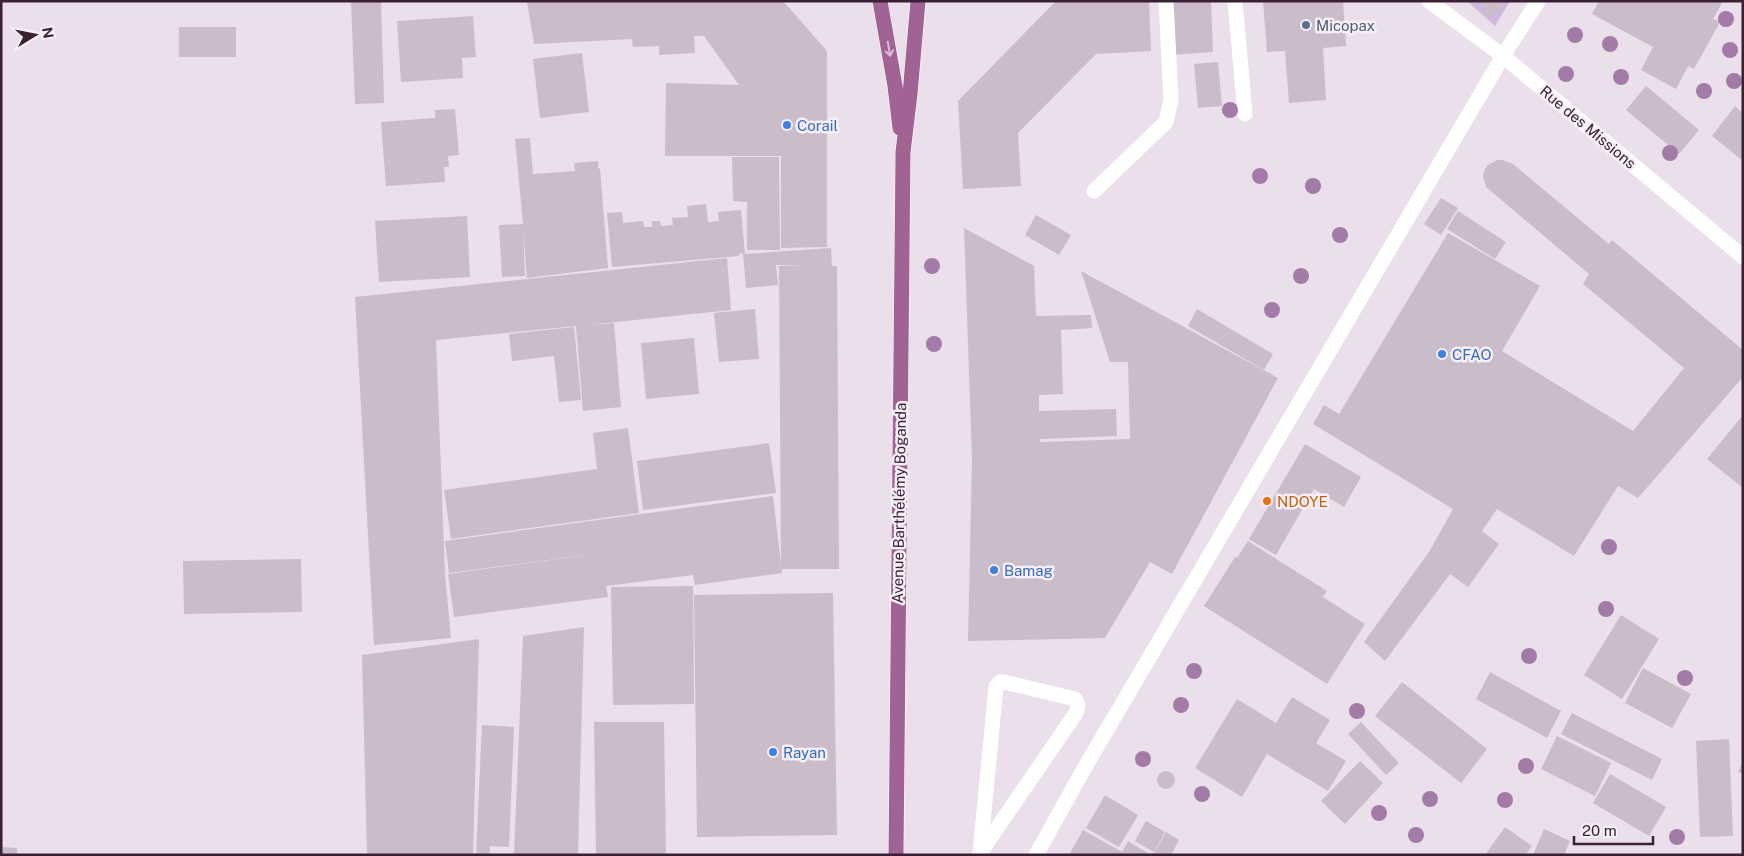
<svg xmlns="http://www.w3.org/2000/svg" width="1744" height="856" viewBox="0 0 1744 856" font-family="'Public Sans',sans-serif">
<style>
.green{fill:#d2b8dc}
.building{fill:#cbbccb}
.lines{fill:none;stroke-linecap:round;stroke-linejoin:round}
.primary-casing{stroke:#fff;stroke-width:16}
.lane{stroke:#fff;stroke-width:15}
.street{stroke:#fff;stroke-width:15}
.primary{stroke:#a06393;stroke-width:15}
.tree{fill:#a27ca7}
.oneway{stroke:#d9bed4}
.service-dot{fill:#5c6f8a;stroke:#f7eff7;stroke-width:2}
.shop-dot{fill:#3f7fe0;stroke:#f7eff7;stroke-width:2}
.food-dot{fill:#e8710a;stroke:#f7eff7;stroke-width:2}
.labels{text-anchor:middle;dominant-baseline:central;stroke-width:5;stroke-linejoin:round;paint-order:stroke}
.service-label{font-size:15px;fill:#4e5e75;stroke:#f7eff7;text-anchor:start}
.shop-label{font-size:15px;fill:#366cbe;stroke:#f7eff7;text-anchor:start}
.street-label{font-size:15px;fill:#3a2035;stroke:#f7eff7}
.food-label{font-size:15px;fill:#c56008;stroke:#f7eff7;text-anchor:start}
</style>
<rect width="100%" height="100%" fill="#eadfea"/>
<path class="green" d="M1467,1H1510L1495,26Z"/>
<g class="building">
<path d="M351,1H381L384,103L355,104Z"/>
<path d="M527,1H783L827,51V247L781,248V156H665L666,83L739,85L704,36H694L695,53L659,55V46L633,47L632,39L534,44Z"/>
<path d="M1056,1H1149L1151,51L1096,54L1018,133L1021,186L963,189L958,101Z"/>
<path d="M1167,1H1211L1213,52L1170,55Z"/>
<path d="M1263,1H1343L1346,46L1323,48L1326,100L1289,103L1285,51L1267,52Z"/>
<path d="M1483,1H1499L1501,13L1485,16Z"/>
<path d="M1599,1H1723L1713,19L1720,22L1694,69L1688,66L1676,89L1641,70L1653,47L1592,14Z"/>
<path d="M473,16L476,57L462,58L463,78L401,82L397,21Z"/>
<rect x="179" y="27" width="57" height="30"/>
<path d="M582,53L589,112L540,118L533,59Z"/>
<path d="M1218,62L1222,106L1198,108L1194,64Z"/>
<path d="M1646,86L1699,130L1679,154L1626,110Z"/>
<path d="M1735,106L1743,113V161L1712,136Z"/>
<path d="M455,109L459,155L448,156L449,167H444L445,182L386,186L381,122L435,118V110Z"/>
<path d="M530,138L533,174L575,171L574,163L598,161V169L600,168L608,268L527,278L523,230L525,276L502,277L499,225L523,224L515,139Z"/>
<path d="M732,157H779L780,250H747V202L733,201Z"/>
<path d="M1497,160H1502L1513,164L1609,244L1612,240L1743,350V377L1638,498L1618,486L1574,556L1497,509L1482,531L1499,544L1468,587L1450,574L1385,661L1364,642L1429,552L1453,509L1313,424L1324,405L1339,414L1448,233L1540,286L1502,351L1633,431L1684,368L1583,284L1589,274L1486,187L1483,176L1484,171L1487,166Z"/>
<path d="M1441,198L1458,208L1441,235L1424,224Z"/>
<path d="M706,204L708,222L719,221L718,212L741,210L745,254L831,248L832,266H837L839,569H781L779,266L803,265H776L778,285L746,288L743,253L739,254V256L612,267L607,213L622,212L623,223L643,221L644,227H652V221H660L661,226L673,225L672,218L688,217L687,206Z"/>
<path d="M1458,211L1506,242L1495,259L1447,229Z"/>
<path d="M1036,215L1071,235L1059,255L1025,235Z"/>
<path d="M467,216L470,277L379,282L375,221Z"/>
<path d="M964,228L1034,266L1036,316L1091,315L1092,328L1061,330L1063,394L1039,395V411L1116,409L1117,436L1040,439V442L1130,439L1128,362H1110L1081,271L1278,378L1172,574L1150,562L1105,638L968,641L972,459Z"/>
<path d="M727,258L731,310L587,325L614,323L621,407L583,411L576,326L436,340L445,574L451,638L374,645L355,297Z"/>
<path d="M755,309L759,359L719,362L714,313Z"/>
<path d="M1197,309L1273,354L1264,370L1188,326Z"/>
<path d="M574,327L581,400L559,402L554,356L512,361L509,334Z"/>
<path d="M694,338L699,394L646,399L641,343Z"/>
<path d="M1743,415V488L1707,459Z"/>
<path d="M628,428L639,513L451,539L444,490L597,469L593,433Z"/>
<path d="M769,443L776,493L643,510L637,461Z"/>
<path d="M1305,444L1361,477L1344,507L1314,489L1276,555L1249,539Z"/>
<path d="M773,496L782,573L695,585L693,575L606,586L608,597L454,617L448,574L609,552L449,573L445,541Z"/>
<path d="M1248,541L1327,591L1323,597L1365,624L1327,684L1204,606L1235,557L1237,558Z"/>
<path d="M301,559L302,612L184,614L183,561Z"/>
<path d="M693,586L694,704L613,705L611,587Z"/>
<path d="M833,593L837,835L697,837L694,595Z"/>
<path d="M1621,615L1659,639L1622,699L1584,675Z"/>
<path d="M584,627L578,855H514L523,636Z"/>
<path d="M479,639L473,855H367L362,655Z"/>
<path d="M1643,668L1691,694L1672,728L1625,703Z"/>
<path d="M1490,672L1561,711L1547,738L1476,699Z"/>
<path d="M1402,682L1487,749L1461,783L1375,716Z"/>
<path d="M1292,697L1330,720L1316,743L1346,761L1328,791L1267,754L1242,797L1195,768L1237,699L1276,723Z"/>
<path d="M1572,713L1662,759L1652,780L1561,734Z"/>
<path d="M594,722H664L666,855H596Z"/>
<path d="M1361,722L1399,763L1386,775L1348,734Z"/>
<path d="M482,725L514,727L509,847L490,846V855H476Z"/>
<path d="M1557,736L1611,763L1595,796L1541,769Z"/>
<path d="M1729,739L1733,836L1700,837L1696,741Z"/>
<path d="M1360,761L1383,783L1345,824L1321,801Z"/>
<path d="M1743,762V774L1738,772Z"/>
<circle cx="1166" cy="780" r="9"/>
<path d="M1610,774L1666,807L1649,836L1593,803Z"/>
<path d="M1105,795L1138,815L1119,847L1086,828Z"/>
<path d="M1146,821L1165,832L1154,852L1135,841Z"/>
<path d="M1505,827L1532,846L1525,855H1485Z"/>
<path d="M1544,829L1570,841L1564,855H1533Z"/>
<path d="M1083,830L1122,852L1128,841L1151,855H1069Z"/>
<path d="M1166,832L1179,840L1171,855H1153Z"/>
<path d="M1,847L17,848V855H1Z"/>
</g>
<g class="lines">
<defs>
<g id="primary">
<path d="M880,1L895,86L900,128"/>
<path d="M896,855L903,152L910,94L918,1"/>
</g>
</defs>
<use href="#primary" class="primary-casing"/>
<g class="lane">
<path d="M1235,1L1245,114"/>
<path d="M1094,191L1166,122L1171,100L1166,1"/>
<path d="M979,855L980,853L996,687L1000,682H1004L1075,699L1078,705L1076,713L980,853"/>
</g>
<g class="street">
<path d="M1429,1L1503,56L1743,257"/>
<path d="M1036,855L1085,767L1503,56L1538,1"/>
</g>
<use href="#primary" class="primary"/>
</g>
<g class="tree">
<circle cx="1726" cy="19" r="8"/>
<circle cx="1575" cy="35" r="8"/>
<circle cx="1610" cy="44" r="8"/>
<circle cx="1730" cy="50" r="8"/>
<circle cx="1566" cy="74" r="8"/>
<circle cx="1621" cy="77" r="8"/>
<circle cx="1734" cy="81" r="8"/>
<circle cx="1704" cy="91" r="8"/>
<circle cx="1230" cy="110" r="8"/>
<circle cx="1670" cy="153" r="8"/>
<circle cx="1260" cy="176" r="8"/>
<circle cx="1313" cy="186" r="8"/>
<circle cx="1340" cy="235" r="8"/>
<circle cx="932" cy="266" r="8"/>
<circle cx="1301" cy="276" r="8"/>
<circle cx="1272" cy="310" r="8"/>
<circle cx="934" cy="344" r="8"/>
<circle cx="1609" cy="547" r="8"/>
<circle cx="1606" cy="609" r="8"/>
<circle cx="1529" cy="656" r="8"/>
<circle cx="1194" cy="671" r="8"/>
<circle cx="1685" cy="678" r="8"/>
<circle cx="1181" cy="705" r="8"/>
<circle cx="1357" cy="711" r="8"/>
<circle cx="1143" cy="759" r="8"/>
<circle cx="1526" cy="766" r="8"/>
<circle cx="1202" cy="794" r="8"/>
<circle cx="1430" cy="799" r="8"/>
<circle cx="1505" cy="800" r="8"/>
<circle cx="1379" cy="813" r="8"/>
<circle cx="1416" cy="835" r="8"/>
<circle cx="1677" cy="837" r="8"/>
</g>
<defs><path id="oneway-shaft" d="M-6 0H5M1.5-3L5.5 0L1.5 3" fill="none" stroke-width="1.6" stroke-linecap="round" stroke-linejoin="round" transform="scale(1.25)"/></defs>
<use class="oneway" href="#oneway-shaft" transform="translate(889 49) rotate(80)"/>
<circle class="service-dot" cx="1306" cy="25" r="5"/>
<g class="shop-dot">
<circle cx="787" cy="125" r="5"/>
<circle cx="1442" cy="354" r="5"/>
<circle cx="994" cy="570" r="5"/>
<circle cx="773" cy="752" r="5"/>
</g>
<circle class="food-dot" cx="1267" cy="501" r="5"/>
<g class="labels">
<g class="service-label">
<text x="1316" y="25">Micopax</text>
</g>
<g class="shop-label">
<text x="797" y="125">Corail</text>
<text x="1452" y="354">CFAO</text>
<text x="1004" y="570">Bamag</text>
<text x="783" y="752">Rayan</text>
</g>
<g class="street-label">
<text transform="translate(1588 127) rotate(40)">Rue des Missions</text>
<text transform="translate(899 503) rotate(-89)">Avenue Barthélémy Boganda</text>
</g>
<g class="food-label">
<text x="1277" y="501">NDOYE</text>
</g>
</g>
<rect width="1744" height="856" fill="none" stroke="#3a2035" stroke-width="5"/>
<g transform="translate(35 35) rotate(80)" stroke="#f7eff7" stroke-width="4" paint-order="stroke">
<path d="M0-4L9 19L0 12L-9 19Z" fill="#3a2035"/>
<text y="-8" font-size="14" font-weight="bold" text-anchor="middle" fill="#3a2035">N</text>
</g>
<path d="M1574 836v8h79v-8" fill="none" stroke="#3a2035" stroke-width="2.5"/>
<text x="1582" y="836" font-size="15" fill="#3a2035" stroke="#f7eff7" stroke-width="4" paint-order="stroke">20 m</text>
</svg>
